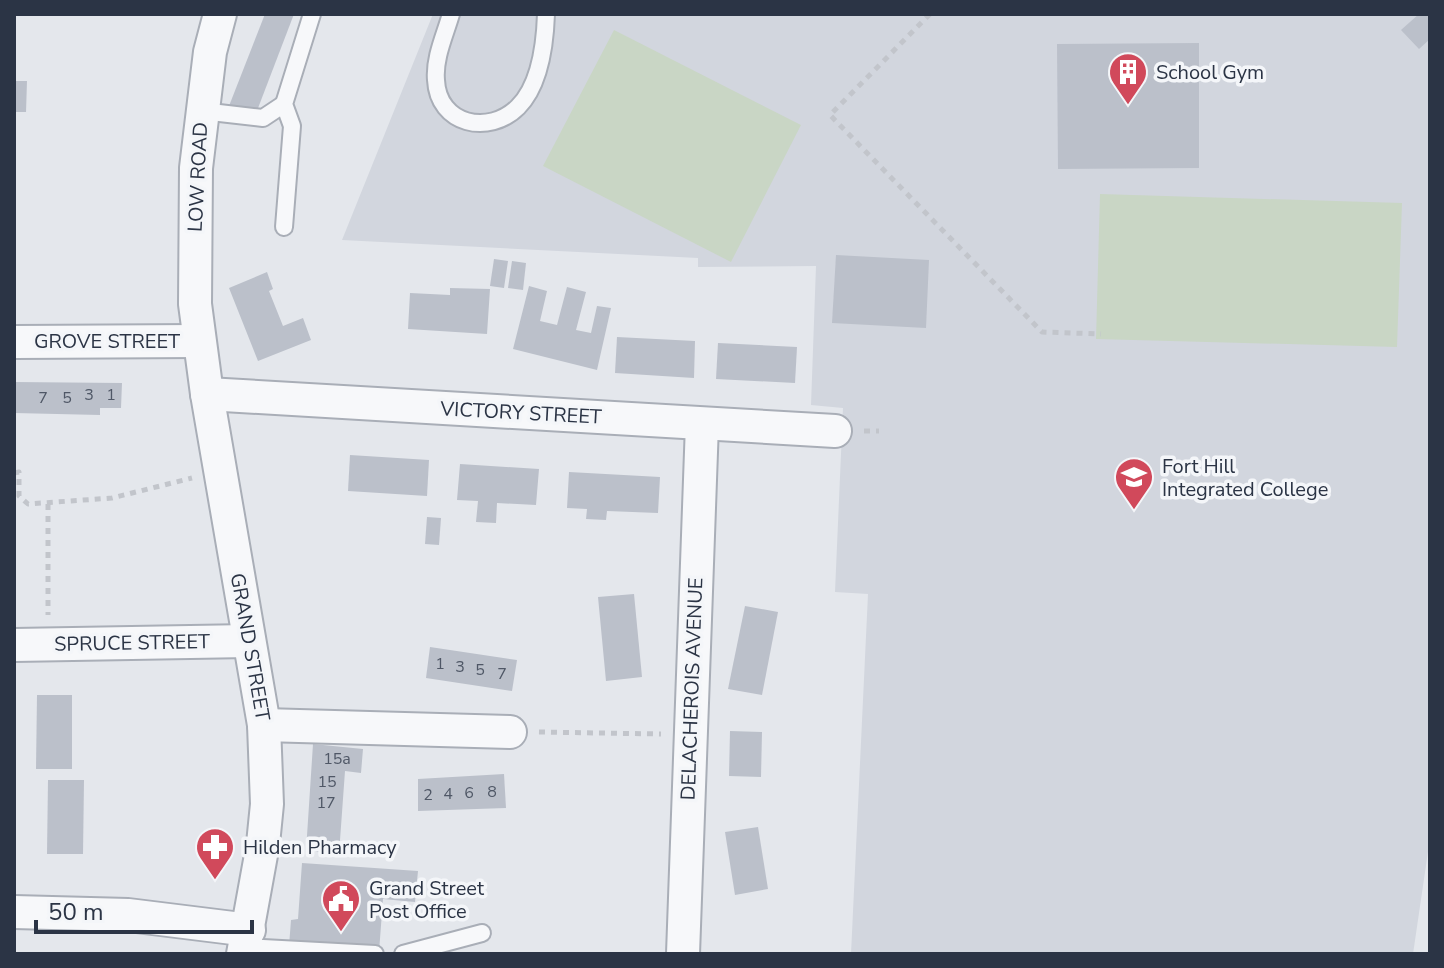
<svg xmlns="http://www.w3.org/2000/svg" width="1444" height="968" viewBox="0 0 1444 968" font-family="'Nunito Sans',sans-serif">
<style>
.built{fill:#d2d6de}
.green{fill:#c9d6c5}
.building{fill:#bbc0ca}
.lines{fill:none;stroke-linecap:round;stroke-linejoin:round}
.service-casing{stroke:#a9aeb7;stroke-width:20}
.minor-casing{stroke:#a9aeb7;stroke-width:36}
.path{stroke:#c2c5cb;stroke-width:5;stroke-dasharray:6 6;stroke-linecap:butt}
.service{stroke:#f7f8fa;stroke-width:16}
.minor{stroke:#f7f8fa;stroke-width:32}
.labels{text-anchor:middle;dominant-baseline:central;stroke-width:7;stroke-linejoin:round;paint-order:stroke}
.number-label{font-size:16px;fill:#4f5766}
.poi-label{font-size:20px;fill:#2b3445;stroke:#f4f6f9;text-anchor:start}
.street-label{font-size:20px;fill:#2b3445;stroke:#f4f6f9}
</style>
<rect width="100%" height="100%" fill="#e4e7ec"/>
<path class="built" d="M433,14H1430V838L1413,954H851L868,594L835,592L843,408L811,405L816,266L698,267V258L342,240Z"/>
<g class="green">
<path d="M614,30L801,125L731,262L543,166Z"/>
<path d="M1100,194L1402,203L1397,347L1096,339Z"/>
</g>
<g class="building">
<path d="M265,14H294L255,116L229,106Z"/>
<path d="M1419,14H1430V39L1419,49L1401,30Z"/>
<path d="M1199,43V168L1058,169L1057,44Z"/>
<path d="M14,81H27L26,112H14Z"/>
<path d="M836,255L929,260L926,328L832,323Z"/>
<path d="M494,259L508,261L504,288L490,286Z"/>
<path d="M512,261L526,263L523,290L508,288Z"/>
<path d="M267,272L273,289L269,291L283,326L303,318L311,340L258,361L229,288Z"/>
<path d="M529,286L547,291L540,321L557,325L567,287L586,292L576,330L591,333L597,306L611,308L597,370L513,349Z"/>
<path d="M450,288L490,289L487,334L408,329L410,293L450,295Z"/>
<path d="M617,337L695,341L694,378L615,373Z"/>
<path d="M718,343L797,347L795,383L716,379Z"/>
<path d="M14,382L122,383L121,408H100V415L14,413Z"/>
<path d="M350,455L429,460L427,496L348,491Z"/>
<path d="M460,464L539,469L536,505L497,503L496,523L476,522L478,501L457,500Z"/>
<path d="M569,472L660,477L658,513L607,511L606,520L586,519L587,509L567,508Z"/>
<path d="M427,517L441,518L439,545L425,544Z"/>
<path d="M634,594L642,677L606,681L598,597Z"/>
<path d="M745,606L778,612L762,695L728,689Z"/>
<path d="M430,647L517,660L512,691L426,678Z"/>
<path d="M37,695H72V769H36Z"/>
<path d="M730,731L762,732L761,777L729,776Z"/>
<path d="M313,744L363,749L361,773L345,771L339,854L306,851Z"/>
<path d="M504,774L506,808L418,811V779Z"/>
<path d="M48,780H84L83,854H47Z"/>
<path d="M758,827L768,889L735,895L725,832Z"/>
<path d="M302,863L418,871L415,902L383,899L379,952L289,946L291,920L298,919Z"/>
</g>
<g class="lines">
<defs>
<g id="service">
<path d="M451,14C445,35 434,58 436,80C438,125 489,136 518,107C540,85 545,44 546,14"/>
<path d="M202,111L263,118L284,104"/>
<path d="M284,227L292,126L284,104L312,14"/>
<path d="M245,947L375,954"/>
<path d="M403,954L482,933"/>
</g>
<g id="minor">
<path d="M220,14L210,52L196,168L195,304L207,394L264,725L267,804L263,844L243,954"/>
<path d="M14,342L199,341"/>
<path d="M207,394L835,431"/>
<path d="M14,645L249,641"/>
<path d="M264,725L510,732"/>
<path d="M14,912L128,915L249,930"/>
<path d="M683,954L702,424"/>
</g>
</defs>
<use href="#service" class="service-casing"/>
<use href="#minor" class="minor-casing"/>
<g class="path">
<path d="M930,14L830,115L1042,332L1101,334"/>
<path d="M864,431H879"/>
<path d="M14,473L19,472V496L28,504L112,498L192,478"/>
<path d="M48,504V615"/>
<path d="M539,732L661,734"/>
</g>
<use href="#service" class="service"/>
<use href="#minor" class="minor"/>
</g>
<defs>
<symbol id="building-pin" viewBox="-11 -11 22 30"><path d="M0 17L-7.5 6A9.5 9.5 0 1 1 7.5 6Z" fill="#d1495b" stroke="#f4f6f9"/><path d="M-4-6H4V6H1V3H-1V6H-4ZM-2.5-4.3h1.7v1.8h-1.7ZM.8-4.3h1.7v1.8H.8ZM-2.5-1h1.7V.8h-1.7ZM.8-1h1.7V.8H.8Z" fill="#fff"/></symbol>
<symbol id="school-pin" viewBox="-11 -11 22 30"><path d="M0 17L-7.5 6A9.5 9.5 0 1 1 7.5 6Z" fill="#d1495b" stroke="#f4f6f9"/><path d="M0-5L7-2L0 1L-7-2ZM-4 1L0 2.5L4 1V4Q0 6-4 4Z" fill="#fff"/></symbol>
<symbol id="pharmacy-pin" viewBox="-11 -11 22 30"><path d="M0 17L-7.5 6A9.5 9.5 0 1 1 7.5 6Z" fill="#d1495b" stroke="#f4f6f9"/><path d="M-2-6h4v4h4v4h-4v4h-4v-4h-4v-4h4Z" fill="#fff"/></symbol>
<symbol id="civic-pin" viewBox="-11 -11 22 30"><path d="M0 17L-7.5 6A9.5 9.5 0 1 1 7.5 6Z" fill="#d1495b" stroke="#f4f6f9"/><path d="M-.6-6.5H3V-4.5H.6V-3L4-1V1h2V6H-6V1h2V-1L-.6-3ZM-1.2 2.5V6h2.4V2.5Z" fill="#fff"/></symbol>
</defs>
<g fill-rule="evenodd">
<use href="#building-pin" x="1106" y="50" width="44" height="60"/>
<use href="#school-pin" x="1112" y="455" width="44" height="60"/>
<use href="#pharmacy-pin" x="193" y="825" width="44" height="60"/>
<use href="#civic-pin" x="319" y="877" width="44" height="60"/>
</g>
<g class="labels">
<g class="number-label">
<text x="89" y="395">3</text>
<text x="111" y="395">1</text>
<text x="43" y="398">7</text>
<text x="67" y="398">5</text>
<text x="440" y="664">1</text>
<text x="460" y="667">3</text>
<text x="480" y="670">5</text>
<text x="502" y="674">7</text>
<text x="337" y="759">15a</text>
<text x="327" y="782">15</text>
<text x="492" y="792">8</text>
<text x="469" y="793">6</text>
<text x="448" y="794">4</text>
<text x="428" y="795">2</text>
<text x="326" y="803">17</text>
</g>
<g class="poi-label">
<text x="1156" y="72">School Gym</text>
<text x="1162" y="466">Fort Hill<tspan x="1162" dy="23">Integrated College</tspan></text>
<text x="243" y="847">Hilden Pharmacy</text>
<text x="369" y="888">Grand Street<tspan x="369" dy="23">Post Office</tspan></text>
</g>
<g class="street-label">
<text transform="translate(198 177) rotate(-87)">LOW ROAD</text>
<text x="107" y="341">GROVE STREET</text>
<text transform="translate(521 413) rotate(3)">VICTORY STREET</text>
<text transform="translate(132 643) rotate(-1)">SPRUCE STREET</text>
<text transform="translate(250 647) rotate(80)">GRAND STREET</text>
<text transform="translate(692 689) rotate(-88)">DELACHEROIS AVENUE</text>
</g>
</g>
<rect width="1444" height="968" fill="none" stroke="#2b3445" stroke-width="32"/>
<path d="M36 920v12h216v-12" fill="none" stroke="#2b3445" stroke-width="4"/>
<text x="48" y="920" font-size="24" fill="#2b3445" stroke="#f4f6f9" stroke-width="6" paint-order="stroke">50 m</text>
</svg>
